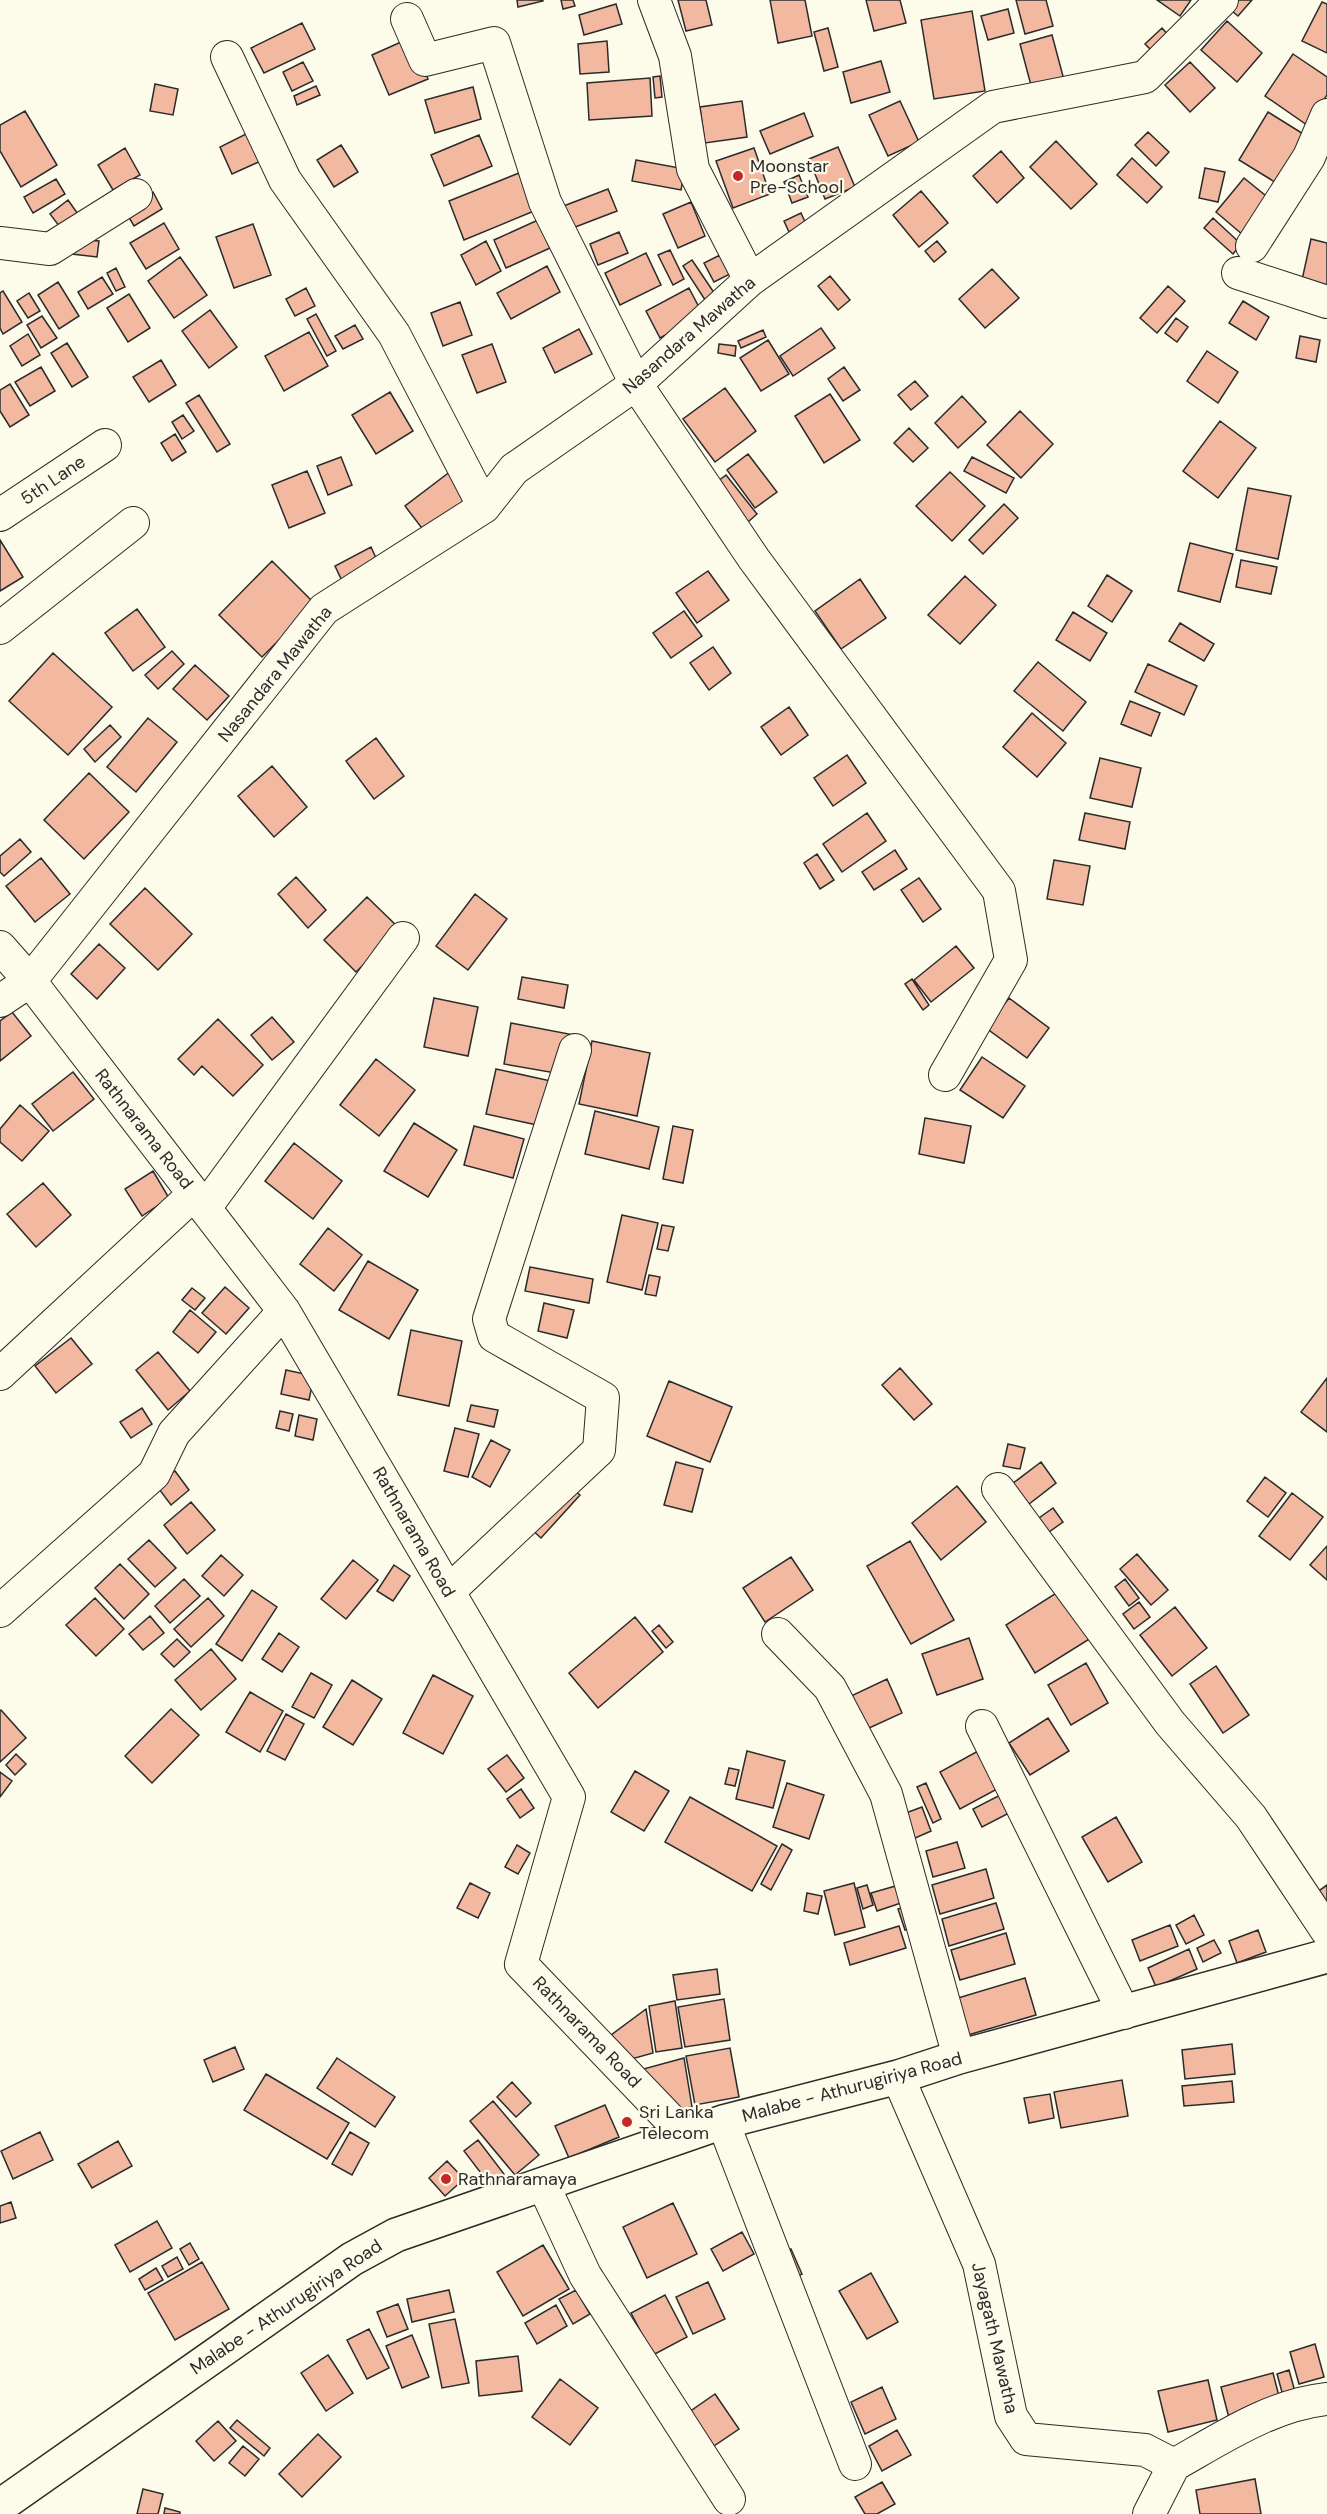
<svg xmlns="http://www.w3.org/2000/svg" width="1327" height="2514" font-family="'DM Sans',sans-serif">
	<rect width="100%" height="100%" fill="#fdfbea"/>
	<path fill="#f2b8a0" stroke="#2b2b2b" stroke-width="1.5" d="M517,0H543V1L518,7Z
		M561,0H573L575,6L563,9Z
		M678,0H706L712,25L686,31Z
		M770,0H805L812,36L778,43Z
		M866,0H900L906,23L874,31Z
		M1016,0H1046L1053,26L1025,34Z
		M1157,0H1191L1180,16Z
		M1231,0H1252L1238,16L1226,6Z
		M1322,2L1327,4V53L1302,41Z
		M616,4L622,24L584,35L579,15Z
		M1008,9L1014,33L988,40L981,16Z
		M972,11L985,91L934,99L921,20Z
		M1227,21L1262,53L1237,82L1201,50Z
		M302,23L315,49L264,73L251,48Z
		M828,28L838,67L824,71L814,32Z
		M1162,28L1171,38L1154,53L1145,44Z
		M1052,35L1064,80L1032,89L1020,44Z
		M410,38L428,79L389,95L372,55Z
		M607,41L609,72L580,74L578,44Z
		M1293,54L1327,77V95L1307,125L1265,96Z
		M881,61L890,92L851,103L843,72Z
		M303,62L313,81L292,91L283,72Z
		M1190,62L1215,88L1190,112L1165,85Z
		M660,76L662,97L655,98L653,77Z
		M650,78L652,116L589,120L587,83Z
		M155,84L178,89L173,115L150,111Z
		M316,86L320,95L297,105L294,96Z
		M473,87L481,119L435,133L425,100Z
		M742,101L747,137L705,143L700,107Z
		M900,101L919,142L888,156L869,115Z
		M25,111L57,165L21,187L0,151V125Z
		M1268,112L1313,140L1283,187L1239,160Z
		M804,113L813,136L770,154L760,131Z
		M250,132L263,160L232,174L220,147Z
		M1148,132L1169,152L1156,166L1135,145Z
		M479,135L492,166L444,186L431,155Z
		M1056,141L1097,184L1071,209L1030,167Z
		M341,145L358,172L334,187L317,160Z
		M838,147L855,187L825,199L809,159Z
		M125,148L140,175L113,190L98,165Z
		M754,148L770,194L733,208L716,161Z
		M1001,151L1024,178L997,203L973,176Z
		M1132,158L1162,187L1147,203L1117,175Z
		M636,160L685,169L681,190L632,181Z
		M1205,168L1225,172L1218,202L1199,198Z
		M519,173L534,211L464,240L449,201Z
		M799,175L808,197L792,203L784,182Z
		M1244,178L1271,200L1243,235L1216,212Z
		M56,179L65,194L33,213L24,197Z
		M608,189L617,211L570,229L561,207Z
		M921,191L948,223L919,247L893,215Z
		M153,192L162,209L134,226L124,209Z
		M68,200L83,221L66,235L50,214Z
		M691,202L705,236L678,248L663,214Z
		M801,213L806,224L789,232L784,221Z
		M1213,218L1241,244L1233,254L1204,228Z
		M538,220L550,248L506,268L494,240Z
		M164,223L179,249L146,269L130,243Z
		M253,224L271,275L234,288L216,237Z
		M619,232L628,253L598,265L590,244Z
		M74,239L99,241L97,257L72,254Z
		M1311,239L1327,243V295L1300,289Z
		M486,241L501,271L476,285L461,255Z
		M937,241L946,252L934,262L925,251Z
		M670,250L684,279L673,285L658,255Z
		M646,253L661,285L620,305L605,273Z
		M720,255L730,274L714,282L704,263Z
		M180,257L207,295L174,318L148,281Z
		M692,260L719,300L709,306L683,266Z
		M547,266L560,292L511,319L497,293Z
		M116,268L125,287L116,291L107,273Z
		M992,269L1019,298L985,328L959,299Z
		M830,276L850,300L838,310L818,286Z
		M102,277L113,294L88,309L78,292Z
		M58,282L79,316L59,329L38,295Z
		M1168,286L1185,301L1157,333L1140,318Z
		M306,288L315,306L295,316L286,299Z
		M689,288L703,315L660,338L646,311Z
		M3,291L22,322L3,334L0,328V293Z
		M29,293L40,311L28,318L17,301Z
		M129,294L150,328L128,342L107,308Z
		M1243,301L1269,317L1256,340L1229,323Z
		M460,302L472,335L443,346L431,313Z
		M210,310L237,347L209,368L182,331Z
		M316,314L336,351L327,356L307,319Z
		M42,316L57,338L41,348L27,325Z
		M1176,318L1188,327L1177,342L1165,333Z
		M355,325L363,339L343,349L335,336Z
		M821,328L835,348L793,376L780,356Z
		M579,329L592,354L555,373L543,348Z
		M763,330L766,337L741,348L738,341Z
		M309,332L328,366L284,391L265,356Z
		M28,334L40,355L22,366L10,346Z
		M1300,336L1320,340L1316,362L1296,358Z
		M768,340L789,374L761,391L740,358Z
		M67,343L88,377L72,387L51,353Z
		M492,344L506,382L477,393L462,355Z
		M719,344L736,346L735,356L718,353Z
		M1207,351L1238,372L1218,403L1187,381Z
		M161,360L176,385L149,402L133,377Z
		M41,367L55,391L30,406L15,382Z
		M844,367L860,390L843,401L828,379Z
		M915,381L928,396L911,410L898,395Z
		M10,384L29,415L10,427L0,411V390Z
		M725,388L756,431L715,462L683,419Z
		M390,392L413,431L376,454L352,415Z
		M830,394L860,440L824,463L795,416Z
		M199,395L230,444L217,452L186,403Z
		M962,396L986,422L958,448L935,423Z
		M1020,411L1053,444L1021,478L987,445Z
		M183,415L194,431L182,439L172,422Z
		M1220,421L1256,448L1218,498L1183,471Z
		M909,428L928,448L913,462L894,443Z
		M175,434L186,452L172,461L161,443Z
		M748,454L777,492L755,508L727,470Z
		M341,457L352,485L328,495L317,466Z
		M972,457L1014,478L1006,493L964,471Z
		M307,471L325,513L289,528L272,485Z
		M451,471L477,505L431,540L405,506Z
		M950,472L985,506L952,541L916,506Z
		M726,475L757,514L748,522L717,482Z
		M1248,488L1291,496L1278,559L1236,550Z
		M1004,504L1018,518L983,554L969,540Z
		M0,540L23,577L0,591Z
		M1190,543L1233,554L1220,602L1178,591Z
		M371,547L381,569L345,587L335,566Z
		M1241,560L1277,567L1271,594L1236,587Z
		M272,561L315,604L262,657L219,615Z
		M708,571L729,600L697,623L676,593Z
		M1107,575L1132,591L1112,622L1088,606Z
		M965,576L996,605L960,644L928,615Z
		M860,579L886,618L841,649L815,611Z
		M137,609L165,647L133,671L105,633Z
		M684,611L702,636L671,658L653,633Z
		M1073,612L1107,633L1090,661L1056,640Z
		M1180,623L1214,644L1204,661L1169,641Z
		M713,647L731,673L709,690L690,663Z
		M172,651L184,664L158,689L145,675Z
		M53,653L112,707L68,755L9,701Z
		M1038,662L1086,702L1063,731L1014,691Z
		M1148,664L1197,686L1184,715L1135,692Z
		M195,665L229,696L207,720L173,689Z
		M1130,701L1160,713L1151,736L1121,724Z
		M789,707L808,735L781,755L761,727Z
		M1032,713L1066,743L1037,777L1003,747Z
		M148,718L177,742L136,792L107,767Z
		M110,725L121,737L95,762L84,749Z
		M376,738L404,776L374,799L346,761Z
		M847,755L866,783L833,806L814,778Z
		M1100,758L1141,768L1132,807L1090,798Z
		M272,766L307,807L274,837L238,796Z
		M89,773L129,812L84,859L44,820Z
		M867,813L886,841L842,872L823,844Z
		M1085,813L1130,822L1125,849L1079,840Z
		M20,839L31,852L4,876L0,872V856Z
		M895,850L907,869L874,890L862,872Z
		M817,854L834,880L820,889L804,863Z
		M41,858L70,894L35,922L6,886Z
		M1054,860L1090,866L1083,905L1047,899Z
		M296,877L326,910L308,928L278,894Z
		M919,878L941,909L923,922L901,890Z
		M145,888L192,934L158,970L110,924Z
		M475,894L507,919L468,970L436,946Z
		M367,897L400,929L356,972L324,940Z
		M99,944L125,968L97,999L71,974Z
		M956,946L974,968L931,1002L914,980Z
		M522,977L568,985L564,1008L518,999Z
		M912,979L929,1005L923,1010L905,984Z
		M434,998L478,1007L468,1056L424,1047Z
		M1009,998L1049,1028L1027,1058L986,1028Z
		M12,1012L31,1036L0,1061V1021Z
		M272,1017L294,1042L272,1060L251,1035Z
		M218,1019L263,1065L233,1096L202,1066L194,1075L178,1059Z
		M511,1023L569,1034L561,1074L504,1064Z
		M592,1041L650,1053L637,1116L579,1104Z
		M982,1057L1025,1086L1003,1118L960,1090Z
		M376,1059L415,1090L379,1136L340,1105Z
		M496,1069L551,1081L542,1126L486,1114Z
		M73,1072L94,1099L53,1131L32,1104Z
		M20,1105L49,1131L22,1161L0,1142V1129Z
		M595,1111L659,1127L649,1169L585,1154Z
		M925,1118L971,1126L964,1163L919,1154Z
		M414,1123L457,1150L428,1197L384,1171Z
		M474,1126L524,1139L513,1178L464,1165Z
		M673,1126L693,1130L683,1183L663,1179Z
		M294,1143L342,1181L313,1219L265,1181Z
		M153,1171L169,1198L142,1216L125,1189Z
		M43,1183L71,1215L36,1247L7,1214Z
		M622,1215L658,1223L642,1290L607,1282Z
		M662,1225L674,1227L668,1251L657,1249Z
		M328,1228L362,1255L334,1291L300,1264Z
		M368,1261L418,1290L389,1339L339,1310Z
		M530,1267L593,1279L589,1303L525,1291Z
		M649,1275L660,1277L656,1296L645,1294Z
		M225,1287L249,1308L226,1334L202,1313Z
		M192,1288L205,1298L195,1310L182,1300Z
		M544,1303L574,1310L567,1338L538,1331Z
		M190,1310L216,1332L198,1353L173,1332Z
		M411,1330L462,1341L449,1406L398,1395Z
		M71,1338L92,1364L56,1393L35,1366Z
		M158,1352L190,1391L168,1410L136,1370Z
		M900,1368L932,1404L914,1420L882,1385Z
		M286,1370L314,1376L309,1400L281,1394Z
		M1327,1378V1432L1301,1412Z
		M669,1381L732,1407L710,1462L647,1436Z
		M471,1405L498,1410L494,1427L467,1421Z
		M142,1408L152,1424L131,1438L120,1422Z
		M280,1411L293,1414L289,1431L276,1428Z
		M299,1415L317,1419L313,1440L295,1436Z
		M455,1428L479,1434L468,1477L444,1471Z
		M491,1440L510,1450L490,1487L472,1477Z
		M1008,1444L1025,1448L1020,1469L1003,1466Z
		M676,1462L703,1469L692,1512L664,1505Z
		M1041,1462L1056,1483L1024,1508L1008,1487Z
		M175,1471L189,1490L171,1505L156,1485Z
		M1265,1477L1286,1493L1268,1517L1247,1501Z
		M567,1484L580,1495L541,1538L529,1527Z
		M957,1486L986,1522L941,1560L912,1523Z
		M1292,1493L1323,1517L1290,1560L1259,1536Z
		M191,1502L215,1530L187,1554L164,1525Z
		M1053,1508L1063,1522L1042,1537L1032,1523Z
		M149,1540L176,1568L155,1587L128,1559Z
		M910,1541L954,1620L911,1644L867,1566Z
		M1327,1546V1580L1310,1565Z
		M1137,1554L1168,1590L1151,1605L1120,1569Z
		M221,1555L243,1575L224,1596L202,1576Z
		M791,1557L813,1590L765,1622L743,1588Z
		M353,1560L378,1580L346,1619L321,1599Z
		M120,1564L149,1594L124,1619L95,1588Z
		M394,1565L410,1576L393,1601L377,1591Z
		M184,1579L200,1596L170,1623L155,1606Z
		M1125,1579L1139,1598L1129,1606L1115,1587Z
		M252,1590L277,1607L242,1661L216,1644Z
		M1061,1590L1091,1638L1035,1673L1006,1625Z
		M95,1598L124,1629L96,1656L66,1625Z
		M208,1598L224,1616L191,1647L174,1629Z
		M1139,1602L1150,1617L1134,1629L1123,1614Z
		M1175,1607L1207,1648L1172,1676L1140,1635Z
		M150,1616L164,1633L143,1650L129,1634Z
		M635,1617L663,1652L598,1708L569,1673Z
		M659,1625L673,1642L666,1648L652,1631Z
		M279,1633L299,1647L282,1672L262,1659Z
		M969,1638L983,1679L937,1695L922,1654Z
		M177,1639L190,1652L174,1667L161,1654Z
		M211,1649L236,1679L201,1710L175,1680Z
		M1086,1663L1108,1703L1071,1725L1048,1685Z
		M1216,1666L1249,1715L1223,1733L1190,1684Z
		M311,1673L332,1685L314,1718L292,1707Z
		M433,1675L473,1696L443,1754L403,1733Z
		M887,1679L902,1713L867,1729L851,1696Z
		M352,1680L382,1699L353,1745L323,1727Z
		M250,1692L283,1711L260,1752L226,1732Z
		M171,1709L199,1735L152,1783L125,1756Z
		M1,1710L26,1738L0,1762V1711Z
		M286,1714L304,1724L285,1760L267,1751Z
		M1048,1718L1069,1751L1030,1775L1009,1743Z
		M747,1751L785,1761L773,1808L736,1799Z
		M978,1751L999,1788L960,1809L940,1772Z
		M16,1754L26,1764L15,1775L6,1765Z
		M507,1755L524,1778L506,1792L488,1769Z
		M729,1768L739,1770L735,1786L725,1784Z
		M635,1771L669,1791L644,1831L611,1812Z
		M0,1772L12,1781L0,1797Z
		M787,1783L824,1795L809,1839L773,1827Z
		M926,1783L941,1819L933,1823L917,1787Z
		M521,1789L534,1808L520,1818L507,1799Z
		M1006,1792L1015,1810L982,1827L973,1809Z
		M690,1797L777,1846L752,1891L665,1842Z
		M922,1807L931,1831L913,1839L903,1814Z
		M1116,1817L1142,1862L1108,1882L1082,1837Z
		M957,1842L965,1868L933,1877L926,1851Z
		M782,1844L792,1850L771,1890L761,1884Z
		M517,1845L530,1853L518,1874L505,1867Z
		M986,1869L994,1898L940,1914L932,1885Z
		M470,1883L490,1893L478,1918L457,1908Z
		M854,1883L865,1927L835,1935L824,1891Z
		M867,1885L873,1905L863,1909L857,1888Z
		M899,1885L904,1902L877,1911L871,1893Z
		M1327,1885V1923L1309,1898Z
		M807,1893L822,1896L818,1914L804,1911Z
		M996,1903L1004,1929L949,1946L942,1919Z
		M911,1905L917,1927L905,1930L898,1909Z
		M1194,1915L1204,1935L1186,1944L1176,1925Z
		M1170,1925L1178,1946L1140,1961L1132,1940Z
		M899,1926L906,1948L850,1965L844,1943Z
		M1258,1930L1266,1952L1237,1963L1229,1941Z
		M1006,1933L1015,1964L960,1980L951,1950Z
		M1214,1940L1221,1953L1203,1962L1197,1948Z
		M1189,1949L1197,1969L1156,1987L1148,1968Z
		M717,1969L720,1994L677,2000L673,1975Z
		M1025,1978L1036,2015L968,2035L958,1998Z
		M724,1999L730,2040L685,2047L678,2007Z
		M675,2001L682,2048L656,2052L649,2006Z
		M646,2009L653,2053L628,2060L607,2038Z
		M1232,2044L1235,2074L1185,2079L1182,2050Z
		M235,2047L244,2069L213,2082L204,2060Z
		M730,2048L739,2097L695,2105L686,2056Z
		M337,2058L395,2097L375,2127L317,2088Z
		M684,2058L692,2107L678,2110L636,2071Z
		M266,2074L349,2123L327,2159L244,2110Z
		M1122,2080L1128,2116L1061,2128L1054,2092Z
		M1232,2081L1234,2102L1184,2106L1182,2086Z
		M512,2082L531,2103L516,2117L497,2097Z
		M1050,2094L1054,2118L1029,2123L1024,2098Z
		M493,2101L539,2155L515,2175L470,2121Z
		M605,2105L619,2137L569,2158L555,2126Z
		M40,2132L53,2160L13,2179L1,2151Z
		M350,2132L369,2143L352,2175L332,2164Z
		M478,2140L504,2174L490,2185L464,2151Z
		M118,2141L132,2166L92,2188L78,2164Z
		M447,2161L464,2179L445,2196L429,2178Z
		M11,2202L16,2218L0,2223V2206Z
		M673,2203L697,2254L647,2278L623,2227Z
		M157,2221L172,2248L130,2272L115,2245Z
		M742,2232L754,2254L723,2271L711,2249Z
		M190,2243L199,2259L189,2265L180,2249Z
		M543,2245L569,2289L523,2316L497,2272Z
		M791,2249L802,2274L788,2280L777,2255Z
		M177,2257L183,2269L168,2277L162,2266Z
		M202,2262L229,2309L175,2340L148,2293Z
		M156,2268L163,2280L145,2290L139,2279Z
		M871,2273L898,2322L867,2339L839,2291Z
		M708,2282L725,2319L693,2334L676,2297Z
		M449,2290L454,2312L412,2322L407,2299Z
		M576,2290L590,2314L573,2324L559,2299Z
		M665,2295L687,2337L653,2355L631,2313Z
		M398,2304L408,2329L387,2337L377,2312Z
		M556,2305L567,2326L537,2344L525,2323Z
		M455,2319L469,2383L442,2388L429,2324Z
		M369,2329L389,2368L367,2379L347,2340Z
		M412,2335L429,2377L402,2388L386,2346Z
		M1315,2344L1324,2377L1299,2384L1290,2352Z
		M328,2355L353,2393L326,2411L301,2373Z
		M518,2356L522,2391L479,2396L476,2361Z
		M1289,2370L1297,2399L1285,2403L1277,2374Z
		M1273,2373L1281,2404L1229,2418L1221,2387Z
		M560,2379L598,2408L570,2445L532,2417Z
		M1208,2380L1217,2420L1168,2432L1158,2391Z
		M882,2387L896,2419L865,2434L851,2402Z
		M715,2394L739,2429L705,2452L682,2417Z
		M237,2420L270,2448L264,2456L230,2428Z
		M218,2421L236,2441L214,2461L196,2441Z
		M897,2430L911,2455L882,2471L869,2446Z
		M318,2434L341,2457L302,2497L279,2474Z
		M243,2446L259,2459L245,2476L229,2463Z
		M1255,2479L1261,2514H1200L1196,2490Z
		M882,2482L895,2504L877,2514H865L855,2497Z
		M143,2489L163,2494L158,2514H137Z
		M165,2508L180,2512V2514H164Z"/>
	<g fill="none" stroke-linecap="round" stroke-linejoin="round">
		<defs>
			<path id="minor" d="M654,0L675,56L693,169L750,280
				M407,19L425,60L494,43L545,202L636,384L754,559L999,891L1011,960L945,1075
				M227,57L285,180L394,334L484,507
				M0,243L50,249L136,195
				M1252,246L1309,157L1327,115
				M1238,273L1327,302
				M0,515L105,445
				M0,628L133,523
				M0,947L30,981L284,1311L569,1797L521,1964L685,2135
				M0,1001L30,981L324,609L484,507L514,469L636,384L750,280L993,107L1145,77L1222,0
				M205,1208L403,938
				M0,1374L194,1194
				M998,1489L1170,1723L1251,1817L1327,1931
				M449,1591L599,1450L603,1398L494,1336L489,1319L575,1050
				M0,1611L154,1474L174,1433L284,1311
				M778,1634L830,1688L886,1794L959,2057
				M982,1726L1124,2013
				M898,2077L979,2264L1011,2416L1026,2439L1145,2450L1174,2465L1149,2514
				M723,2122L855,2464
				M543,2184L585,2275L729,2499
				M1174,2465C1222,2438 1271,2405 1327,2399"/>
			<path id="major" d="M0,2506L352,2259L396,2235L723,2122L898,2077L959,2057L1327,1956"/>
		</defs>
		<use href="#minor" stroke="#2b2b2b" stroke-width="34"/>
		<use href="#major" stroke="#2b2b2b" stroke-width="36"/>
		<use href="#minor" stroke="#fdfbea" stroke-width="32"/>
		<use href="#major" stroke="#fdfbea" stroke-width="33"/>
	</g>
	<g fill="#c62828" stroke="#fdfbea" stroke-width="2">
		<circle cx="738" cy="176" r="6"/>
		<circle cx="627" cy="2122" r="6"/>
		<circle cx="446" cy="2179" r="6"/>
	</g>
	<g text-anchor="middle" stroke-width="4.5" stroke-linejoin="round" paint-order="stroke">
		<g font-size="18" fill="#2b2b2b" stroke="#fdfbea" text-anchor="start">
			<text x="750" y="172">Moonstar<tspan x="750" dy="21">Pre-School</tspan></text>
			<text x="639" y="2118">Sri Lanka<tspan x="639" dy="21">Telecom</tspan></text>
			<text x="458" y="2185">Rathnaramaya</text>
		</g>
		<g font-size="18" fill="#2b2b2b" stroke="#fdfbea">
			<text transform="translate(689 335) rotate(-41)" y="6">Nasandara Mawatha</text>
			<text transform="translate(53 480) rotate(-34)" y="6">5th Lane</text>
			<text transform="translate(275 674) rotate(-51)" y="6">Nasandara Mawatha</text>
			<text transform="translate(144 1129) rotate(52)" y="6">Rathnarama Road</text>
			<text transform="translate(414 1532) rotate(60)" y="6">Rathnarama Road</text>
			<text transform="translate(587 2032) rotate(46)" y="6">Rathnarama Road</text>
			<text transform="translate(852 2087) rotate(-15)" y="6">Malabe - Athurugiriya Road</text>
			<text transform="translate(286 2307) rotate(-34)" y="6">Malabe - Athurugiriya Road</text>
			<text transform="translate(995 2338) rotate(77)" y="6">Jayagath Mawatha</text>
		</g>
	</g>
</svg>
